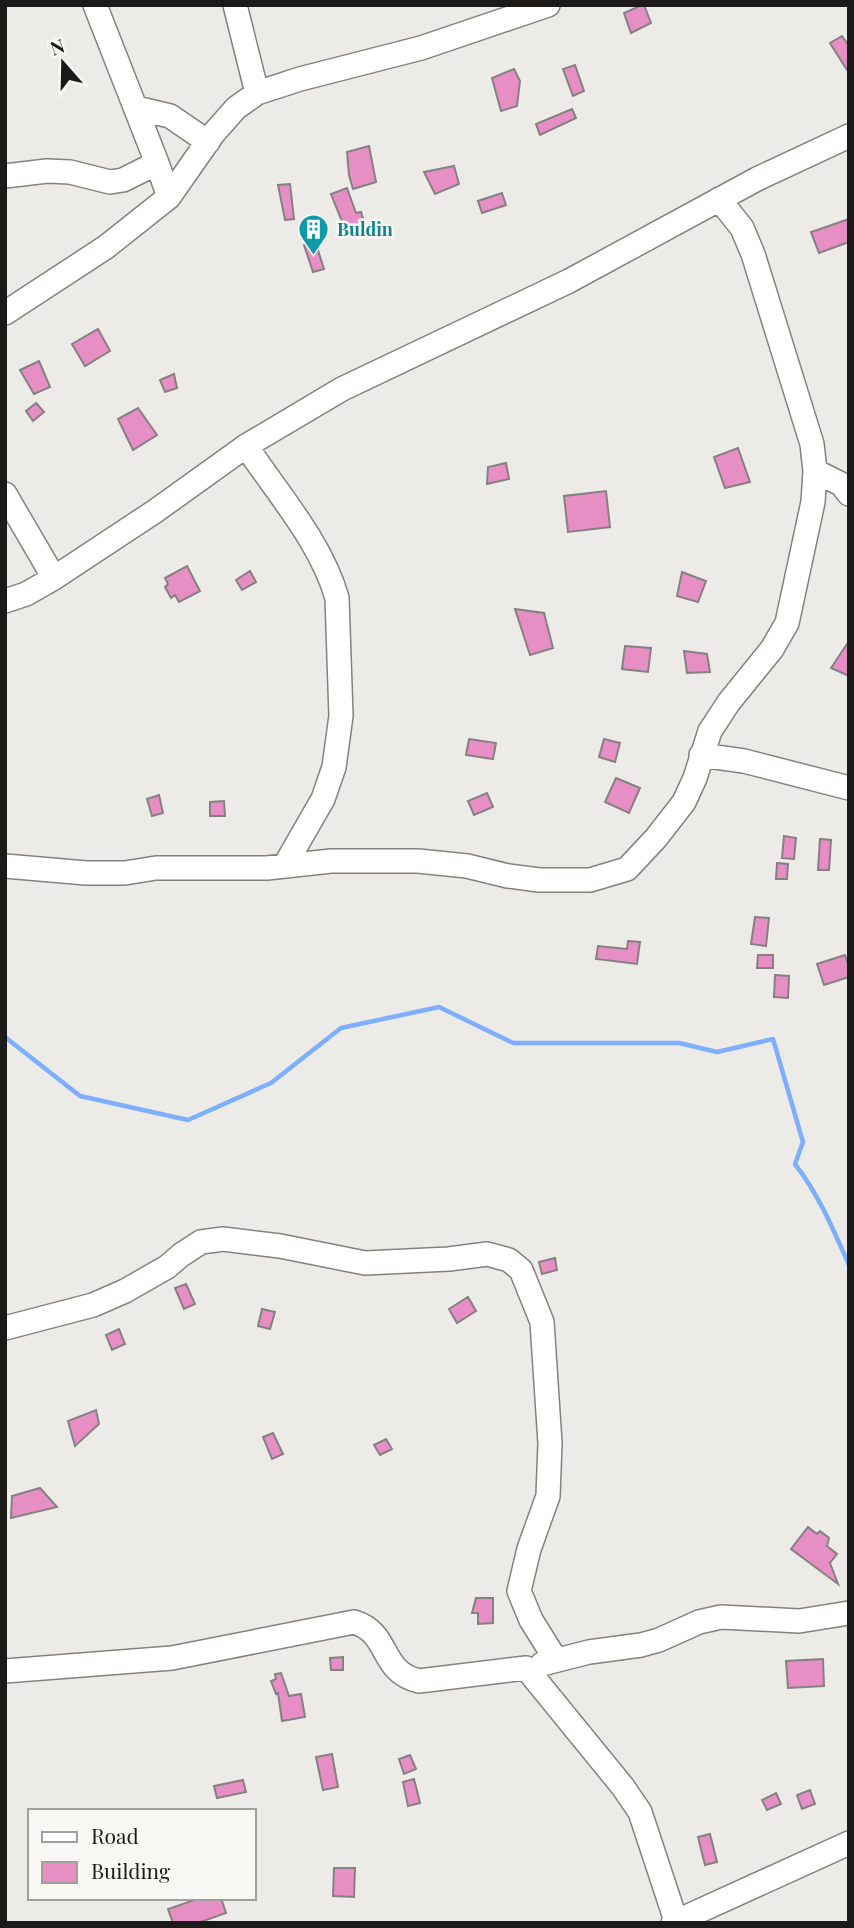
<svg xmlns="http://www.w3.org/2000/svg" width="854" height="1928" font-family="'Playfair Display',serif">
	<rect width="100%" height="100%" fill="#edebe7"/>
	<g fill="none" stroke-linecap="round" stroke-linejoin="round">
		<path stroke="#7eaffe" stroke-width="4.5" d="M5,1037L80,1096L188,1120L271,1083L341,1028L439,1007L513,1043H679L717,1052L773,1039L803,1142L795,1164C819,1195 833,1229 849,1265"/>
	</g>
	<path fill="#e78ec4" stroke="#858183" stroke-width="2" d="M642,5H644L651,23L631,33L624,13Z
		M842,36L849,46V73L830,43Z
		M575,65L584,91L573,96L563,69Z
		M514,69L520,81L517,106L501,111L492,78Z
		M572,109L576,118L540,135L536,124Z
		M369,146L376,182L353,189L349,175L347,152Z
		M454,166L459,184L435,194L424,172Z
		M290,184L294,219L285,220L278,185Z
		M347,188L356,213L361,212L365,225L345,229L331,194Z
		M502,193L506,205L482,213L478,201Z
		M849,219V242L819,253L811,232Z
		M315,241L324,269L313,272L304,245Z
		M98,329L110,351L85,366L72,344Z
		M39,361L50,387L34,394L20,370Z
		M174,374L177,388L165,392L160,380Z
		M36,403L44,412L33,421L26,411Z
		M138,408L157,435L133,450L118,419Z
		M738,448L750,482L725,488L714,457Z
		M506,463L509,479L487,484L488,467Z
		M606,491L610,527L568,532L564,496Z
		M187,566L200,591L179,602L175,595L171,598L165,587L168,584L165,578Z
		M250,571L256,582L242,590L236,580Z
		M682,572L706,581L698,602L677,596Z
		M515,609L544,613L553,648L530,655Z
		M849,641V676L831,668Z
		M625,646L651,648L648,672L622,669Z
		M684,651L707,654L710,672L687,673Z
		M469,739L496,743L493,759L466,755Z
		M604,739L620,743L615,762L599,757Z
		M616,778L640,788L629,813L605,802Z
		M487,793L493,807L474,815L468,801Z
		M159,795L163,813L152,816L147,799Z
		M224,801L225,816H210V802Z
		M784,836L796,838L794,859L782,858Z
		M820,839L831,840L829,870H818Z
		M777,863L788,864L787,879H776Z
		M755,917L769,918L766,946L751,944Z
		M628,941L640,942L637,964L596,959L598,946L627,949Z
		M758,955H773V968H757Z
		M845,955L849,967V977L824,985L817,964Z
		M775,975L789,976L788,998L774,997Z
		M555,1258L557,1270L542,1274L539,1262Z
		M186,1284L195,1304L184,1309L175,1288Z
		M468,1297L476,1311L457,1323L449,1309Z
		M262,1309L275,1312L270,1329L258,1326Z
		M119,1329L125,1344L112,1350L106,1335Z
		M96,1410L99,1424L75,1446L68,1421Z
		M273,1433L283,1454L272,1459L263,1437Z
		M386,1439L392,1449L380,1455L374,1445Z
		M40,1488L57,1507L11,1518L12,1496Z
		M808,1527L817,1534L820,1531L829,1538L827,1546L837,1554L830,1563L838,1584L791,1549Z
		M476,1598H493V1623L478,1624V1613H472Z
		M343,1657V1670H331L330,1658Z
		M823,1659L824,1686L788,1688L786,1661Z
		M281,1673L289,1696L301,1694L305,1717L282,1721L278,1693L276,1694L271,1681L276,1679L275,1674Z
		M332,1754L338,1787L323,1790L316,1757Z
		M410,1755L416,1769L404,1774L399,1759Z
		M414,1779L420,1803L408,1806L403,1782Z
		M243,1780L246,1792L217,1798L214,1786Z
		M810,1790L815,1804L802,1809L797,1795Z
		M776,1793L781,1804L767,1810L762,1800Z
		M710,1834L717,1862L705,1865L698,1837Z
		M334,1868H355L354,1897L333,1896Z
		M200,1898H221L226,1913L198,1923H173L168,1909Z"/>
	<g fill="none" stroke-linecap="round" stroke-linejoin="round">
		<defs>
			<path id="minor" d="M95,5L157,163
				M235,5L257,93
				M136,108L170,116L208,142
				M5,176L47,171L70,172L110,182L123,180L157,163L169,197
				M5,313L106,247L169,197L213,134L236,108L257,93L300,79L421,48L548,5
				M246,446C278,494 321,542 337,598L341,716L334,767L323,799L285,865
				M815,471L841,484L849,494
				M5,494L54,578
				M5,601L26,594L54,578L154,512L246,446L342,389L569,281L757,179L849,136
				M701,755L744,761L849,788
				M5,866L86,873H125L156,868H267L331,861H418L467,866L508,876L539,880H590L627,869L656,838L684,802L695,778L710,731L729,702L772,649L787,623L813,502L815,471L812,444L753,254L742,228L719,199
				M5,1328L93,1305L125,1291L167,1267L181,1255L201,1242L223,1239L280,1246L365,1263L449,1259L487,1254L509,1260L521,1270L542,1322L550,1443L548,1496L529,1549L519,1591L531,1620L556,1660
				M542,1664L589,1652L641,1645L659,1640L699,1622L721,1617L799,1621L849,1613
				M5,1671L172,1658L354,1622C391,1633 379,1672 419,1681L526,1668L623,1787L640,1812L676,1921
				M673,1923L849,1843"/>
		</defs>
		<use href="#minor" stroke="#84827f" stroke-width="26"/>
		<use href="#minor" stroke="#fff" stroke-width="23"/>
	</g>
	<defs>
		<symbol id="building-pin" viewBox="-11 -11 22 30"><path d="M0 17L-7.5 6A9.5 9.5 0 1 1 7.5 6Z" fill="#0f9aa8" stroke="#faf8f4"/><path d="M-4-6H4V6H1V3H-1V6H-4ZM-2.5-4.3h1.7v1.8h-1.7ZM.8-4.3h1.7v1.8H.8ZM-2.5-1h1.7V.8h-1.7ZM.8-1h1.7V.8H.8Z" fill="#fff"/></symbol>
	</defs>
	<g fill-rule="evenodd">
		<use href="#building-pin" x="296" y="212" width="35" height="47"/>
	</g>
	<g text-anchor="middle" stroke-width="5" stroke-linejoin="round" paint-order="stroke">
		<g font-size="18" font-weight="bold" fill="#0d838f" stroke="#faf8f4" text-anchor="start">
			<text x="337" y="236">Buldin</text>
		</g>
	</g>
	<rect width="854" height="1928" fill="none" stroke="#1b1a18" stroke-width="14"/>
	<rect x="28" y="1809" width="228" height="91" fill="#faf8f4" stroke="#a19f9c" stroke-width="2"/>
	<rect x="42" y="1832" width="35" height="10" fill="#ffffff" stroke="#a19f9c" stroke-width="2"/>
	<text x="91" y="1844" font-size="21" fill="#1b1a18">Road</text>
	<rect x="42" y="1862" width="35" height="21" fill="#e78ec4" stroke="#a19f9c" stroke-width="2"/>
	<text x="91" y="1879" font-size="21" fill="#1b1a18">Building</text>
	<g transform="translate(63 63) rotate(340)" stroke="#faf8f4" stroke-width="5" paint-order="stroke">
	<path d="M0-5L12 26L0 18L-12 26Z" fill="#1b1a18"/>
	<text y="-10" font-size="19" font-weight="bold" text-anchor="middle" fill="#1b1a18">N</text>
	</g>
</svg>
